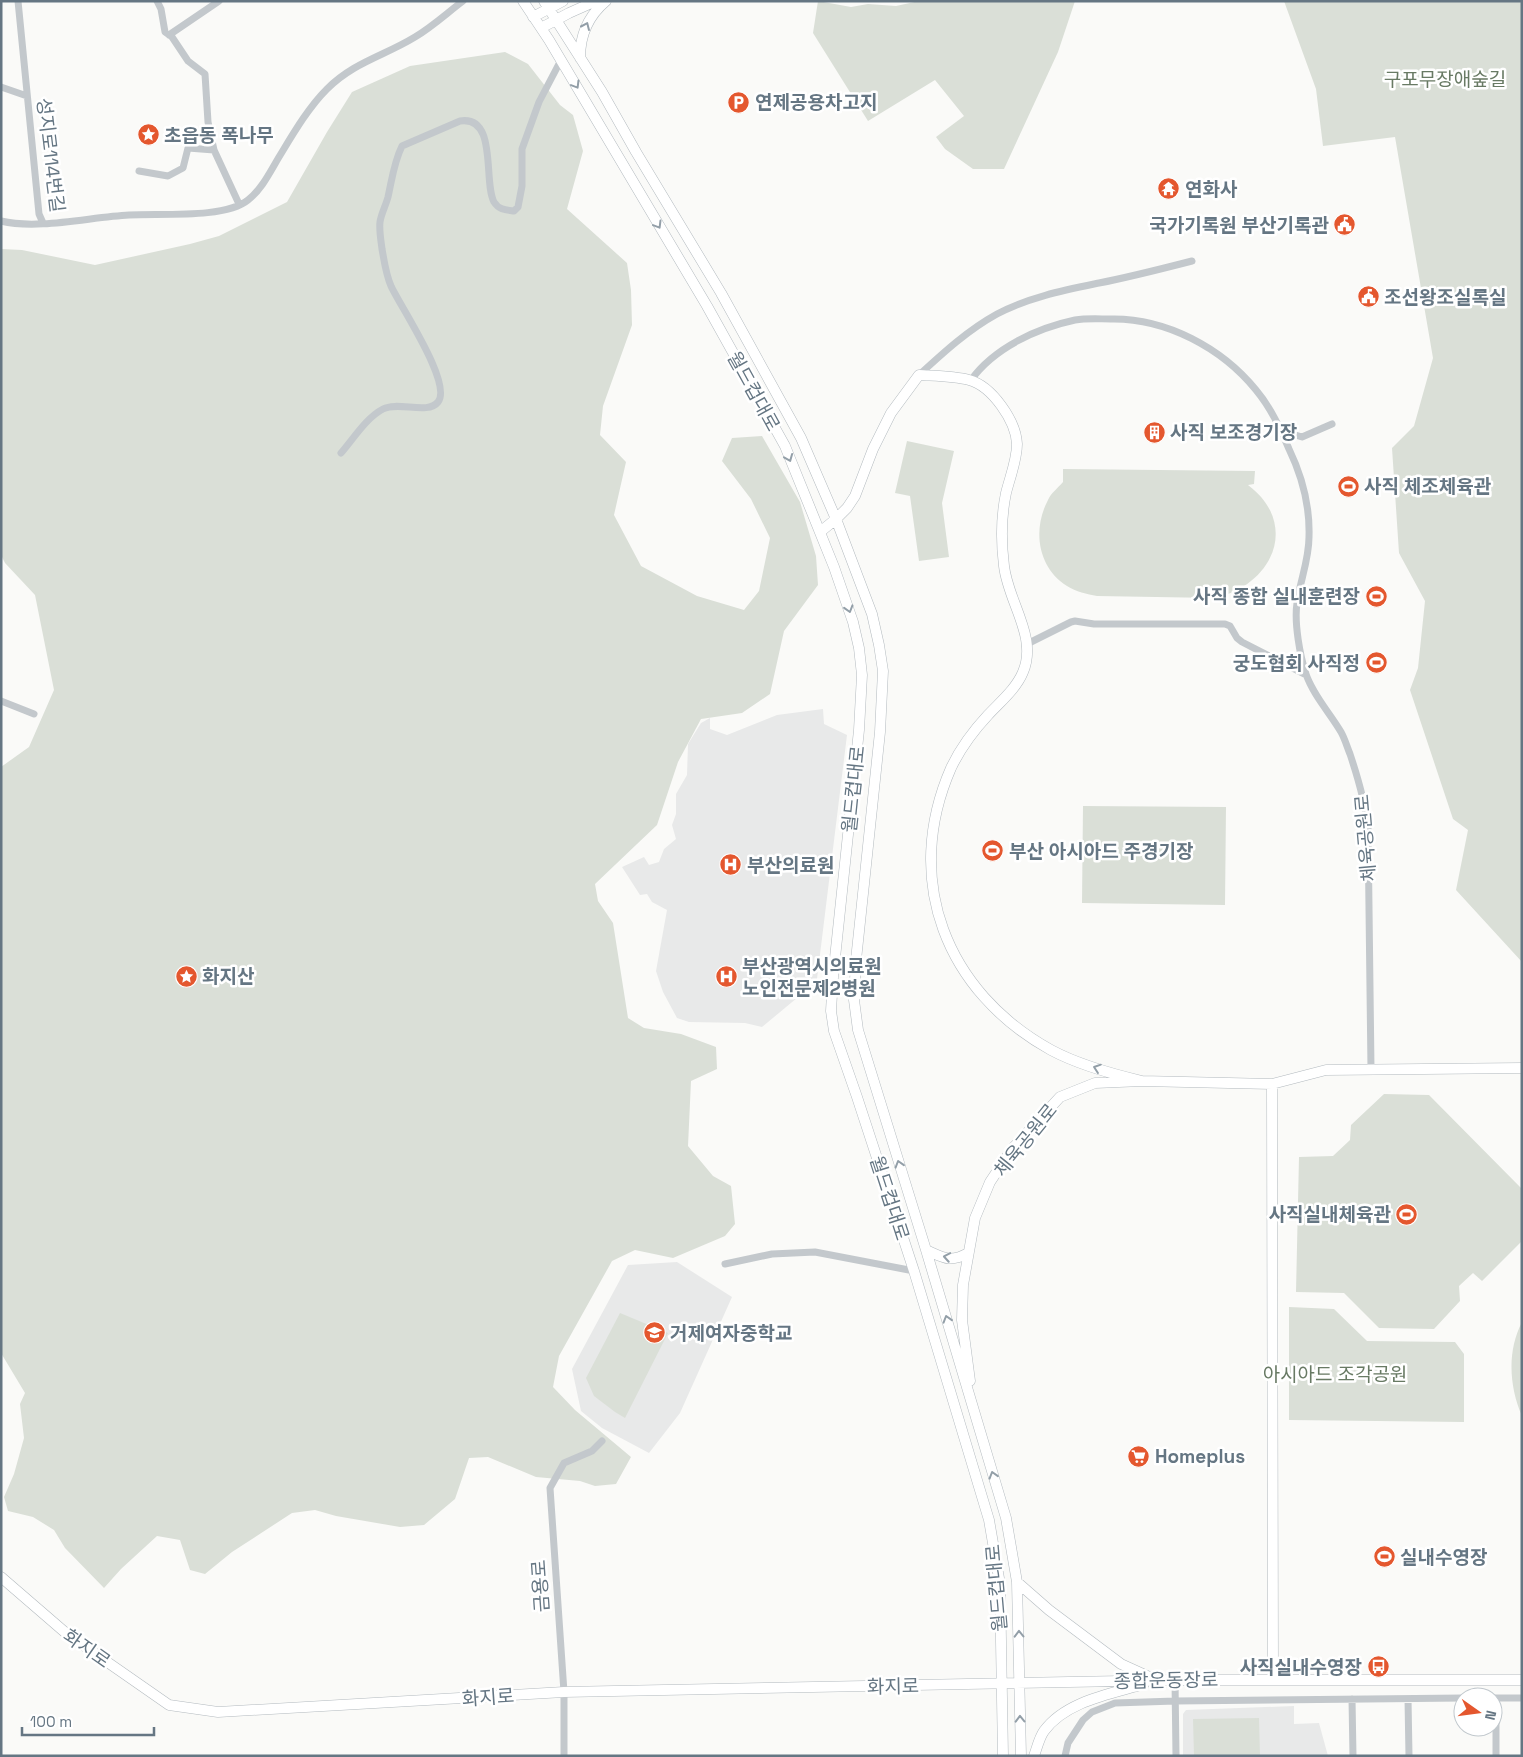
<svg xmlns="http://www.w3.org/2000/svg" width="1523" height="1757" font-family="'Space Grotesk','Noto Sans KR',sans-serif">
	<rect width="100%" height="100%" fill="#fafaf8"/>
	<path fill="#e8e9e9" d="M823,709L824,724L847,735L816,987L803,993L762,1027L745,1023L689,1022L677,1018L663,992L656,971L667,910L652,902L647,894L640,895L622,867L644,857L649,865L659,862L664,849L676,839L672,825L676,814V794L687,775L688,744L701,723L710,718V729L727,735L777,715Z
		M677,1262L732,1297L680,1413L649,1453L602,1428L581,1411L572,1369L628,1265Z
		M1294,1706V1724L1319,1723L1328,1756H1183V1714L1186,1710Z"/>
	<path fill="#dadfd7" d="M818,1L851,7L868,4L896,6L919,1H1075L1058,52L1004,169H973L945,149L936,137L964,116L935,80L868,121L813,33Z
		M1284,1H1522V962L1456,890L1468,830L1453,819L1410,690L1418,668L1425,601L1399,553L1392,448L1414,426L1433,358L1395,137L1323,146L1316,89Z
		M505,52L528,64L560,105L573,115L583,151L567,209L627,263L631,290L632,325L603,406L600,435L626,462L614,515L641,566L697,596L744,610L759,591L770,538L751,499L722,461L732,438L762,436L800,502L816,556L818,585L784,631L770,694L742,713L701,719L678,762L657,825L595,884L598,901L613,923L628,1018L644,1028L681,1034L716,1047L717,1069L691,1081L688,1146L713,1176L731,1186L735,1224L725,1236L673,1258L635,1250L612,1261L559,1356L553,1387L575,1410L631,1457L616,1484L595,1486L580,1481L536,1477L488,1457L469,1458L455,1499L424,1525L400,1527L336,1516L315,1510L292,1513L232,1552L205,1574L190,1570L180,1540L157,1536L121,1569L104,1588L65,1548L54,1530L33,1517L8,1511L4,1497L14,1474L24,1438L20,1404L25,1393L1,1353V767L29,747L54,690L35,595L5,563L1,555V249L22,250L95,265L190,244L219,236L287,202L327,132L352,92L410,66Z
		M907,441L954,451L942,503L949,557L919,561L910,496L895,493Z
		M1063,469L1255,471L1254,484L1248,485C1300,524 1273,585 1215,598L1097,596C1087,594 1076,592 1067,586C1038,568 1032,530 1048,500C1051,493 1058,488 1063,482Z
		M1083,806L1226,807L1225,905L1082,903Z
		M1384,1094L1429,1095L1522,1189V1241L1482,1281L1473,1273L1459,1286L1460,1301L1434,1329L1379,1328L1344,1293L1296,1292L1299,1157L1333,1156L1350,1140L1351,1125Z
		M1289,1307L1334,1309L1367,1341L1455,1342L1464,1354V1422L1289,1420Z
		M620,1313L668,1333L625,1418L615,1412L594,1396L586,1378Z
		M1522,1322V1416C1509,1386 1507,1351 1522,1322Z
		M1259,1718L1260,1756H1194L1193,1719Z"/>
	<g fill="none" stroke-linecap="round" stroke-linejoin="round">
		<defs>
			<path id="secondary" d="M523,1L549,40L707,306L785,446L834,567L853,622L859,648L862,675L859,730L833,977L831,1011L834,1031L857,1097L914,1271L989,1520L1000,1584L1003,1756
				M544,1L602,92L636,152L721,293L801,438L836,519L872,614L879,645L883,671L880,732L856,960L854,1000L858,1030L926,1250L1006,1518L1017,1582L1021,1756
				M533,17L563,1
				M541,28L569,13L596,1
				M580,58C580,34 588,16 606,1
				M820,532L836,519L847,508L855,496L873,449L891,413L919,375C935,376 954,376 969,380C992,386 1016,421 1017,444C1017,460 1010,477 1006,493C1001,517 1001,542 1004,566C1008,602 1038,637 1023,672C1016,689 1000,702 988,715C974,730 960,749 951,768C902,880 946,992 1051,1050C1079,1065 1112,1074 1142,1081
				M1272,1084L1273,1679
				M926,1250C944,1258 950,1263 968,1253
				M970,1381L962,1320L963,1285L975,1218L990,1182L1012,1149L1060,1097L1095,1083L1142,1081L1272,1084L1326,1070L1522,1068
				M1,1577L67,1634L169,1705L218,1712L564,1692L1175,1680H1522
				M1017,1582L1049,1610L1121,1664L1154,1679
				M1034,1756C1037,1748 1039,1738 1044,1731C1066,1701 1111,1694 1144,1684"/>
		</defs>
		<use href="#secondary" stroke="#b3babf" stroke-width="11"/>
		<path stroke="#c3c8cc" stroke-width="7" d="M18,1L39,214L43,223
			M157,1L161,9L165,32L172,37L188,61L205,74L208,122L214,150L239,204
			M169,35L219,1
			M1,87L27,96
			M139,171L168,176L183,168L188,148L214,150
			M1,221C38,230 90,217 129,215C159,213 225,219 248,200C262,189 270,172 279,157C293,134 308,108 327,89C354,62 384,56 415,37C432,27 447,13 463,1
			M919,375C944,352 968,330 997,314C1029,297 1065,290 1099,283C1130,277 1161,269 1192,261
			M971,380C994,348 1037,328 1075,320C1087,318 1099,319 1111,319C1166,318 1222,348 1256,390C1271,408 1280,428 1289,449C1302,476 1310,507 1309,537C1309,560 1300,581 1297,603C1294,623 1300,656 1306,674C1313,695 1330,713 1341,732C1345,739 1347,747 1350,754C1358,778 1365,801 1368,827L1371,1069
			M1282,431L1302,437L1332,424
			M341,453C354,438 366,418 383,409C398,401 428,415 438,402C453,384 400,306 391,286C386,275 384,260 382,249C381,241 379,230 380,222C381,214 386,205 388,197C392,179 394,162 402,146L460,121C498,115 483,182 494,202C499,210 506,210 514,211L518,207L522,186V149L539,102L561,60
			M1027,644L1071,622L1075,621L1094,624H1225L1230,626L1237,638L1242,642L1306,675
			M1,701L34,714
			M725,1264L772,1254L815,1252L914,1271
			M1175,1680L1176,1756
			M1493,1698H1522
			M1496,1698V1756
			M1352,1699L1353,1756
			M1408,1699L1409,1756
			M564,1756V1692L550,1488L564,1463L592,1451L602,1441
			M1065,1756L1068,1743L1083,1720L1092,1712L1115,1703L1175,1701L1463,1698"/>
		<use href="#secondary" stroke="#fff" stroke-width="10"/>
	</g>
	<defs><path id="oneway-chevron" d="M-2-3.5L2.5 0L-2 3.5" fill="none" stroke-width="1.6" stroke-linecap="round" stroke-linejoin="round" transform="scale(1.25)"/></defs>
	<g stroke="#939fa8">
		<use href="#oneway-chevron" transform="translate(586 26) rotate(-66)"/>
		<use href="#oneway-chevron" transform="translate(576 85) rotate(59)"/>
		<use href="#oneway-chevron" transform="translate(658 225) rotate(59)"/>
		<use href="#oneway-chevron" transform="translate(789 458) rotate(68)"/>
		<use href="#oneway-chevron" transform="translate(849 609) rotate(73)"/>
		<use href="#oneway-chevron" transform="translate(1097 1068) rotate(-161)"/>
		<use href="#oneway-chevron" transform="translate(899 1164) rotate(-107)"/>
		<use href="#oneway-chevron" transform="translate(947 1257) rotate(-170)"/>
		<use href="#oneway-chevron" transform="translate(947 1319) rotate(-107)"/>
		<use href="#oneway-chevron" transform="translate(993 1475) rotate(-107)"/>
		<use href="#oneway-chevron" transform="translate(1019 1634) rotate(-91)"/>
		<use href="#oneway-chevron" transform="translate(1020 1719) rotate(-91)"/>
	</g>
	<defs>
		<symbol id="parking-disc" viewBox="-11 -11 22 22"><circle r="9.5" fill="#e4572e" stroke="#fff"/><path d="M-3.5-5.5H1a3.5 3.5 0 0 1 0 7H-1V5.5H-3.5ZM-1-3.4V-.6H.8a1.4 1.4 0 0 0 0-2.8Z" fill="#fff"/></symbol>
		<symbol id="sight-disc" viewBox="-11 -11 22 22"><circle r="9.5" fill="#e4572e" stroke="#fff"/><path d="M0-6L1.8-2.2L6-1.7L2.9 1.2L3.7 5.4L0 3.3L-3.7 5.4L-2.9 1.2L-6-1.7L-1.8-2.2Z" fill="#fff"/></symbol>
		<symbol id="temple-disc" viewBox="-11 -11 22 22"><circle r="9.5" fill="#e4572e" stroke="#fff"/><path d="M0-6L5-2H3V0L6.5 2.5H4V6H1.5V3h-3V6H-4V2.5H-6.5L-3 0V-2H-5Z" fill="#fff"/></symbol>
		<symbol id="civic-disc" viewBox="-11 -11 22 22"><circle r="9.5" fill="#e4572e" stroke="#fff"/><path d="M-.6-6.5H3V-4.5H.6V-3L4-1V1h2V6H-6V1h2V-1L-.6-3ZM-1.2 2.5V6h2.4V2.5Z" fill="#fff"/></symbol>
		<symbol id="building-disc" viewBox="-11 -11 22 22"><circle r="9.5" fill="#e4572e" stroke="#fff"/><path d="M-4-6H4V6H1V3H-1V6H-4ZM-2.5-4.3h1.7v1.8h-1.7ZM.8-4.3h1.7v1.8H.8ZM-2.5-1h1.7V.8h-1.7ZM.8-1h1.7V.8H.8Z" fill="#fff"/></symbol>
		<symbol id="stadium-disc" viewBox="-11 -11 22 22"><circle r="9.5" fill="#e4572e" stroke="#fff"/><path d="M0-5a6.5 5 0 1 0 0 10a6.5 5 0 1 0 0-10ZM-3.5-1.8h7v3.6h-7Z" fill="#fff"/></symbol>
		<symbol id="hospital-disc" viewBox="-11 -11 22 22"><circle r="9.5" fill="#e4572e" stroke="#fff"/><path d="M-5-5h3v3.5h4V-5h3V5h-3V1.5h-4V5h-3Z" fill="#fff"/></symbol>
		<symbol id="school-disc" viewBox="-11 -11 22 22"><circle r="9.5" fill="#e4572e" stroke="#fff"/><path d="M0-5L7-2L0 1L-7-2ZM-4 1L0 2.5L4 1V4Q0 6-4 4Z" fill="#fff"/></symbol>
		<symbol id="supermarket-disc" viewBox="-11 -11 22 22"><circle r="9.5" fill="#e4572e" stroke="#fff"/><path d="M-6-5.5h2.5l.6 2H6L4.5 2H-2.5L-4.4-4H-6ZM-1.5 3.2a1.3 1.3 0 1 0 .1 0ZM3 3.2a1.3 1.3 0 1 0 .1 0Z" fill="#fff"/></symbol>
		<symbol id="bus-disc" viewBox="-11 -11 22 22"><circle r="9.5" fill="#e4572e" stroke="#fff"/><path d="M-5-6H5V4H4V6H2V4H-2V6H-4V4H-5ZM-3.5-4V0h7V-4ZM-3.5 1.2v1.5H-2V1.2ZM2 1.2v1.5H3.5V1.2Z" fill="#fff"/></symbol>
	</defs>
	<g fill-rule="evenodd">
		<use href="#parking-disc" x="726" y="90" width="25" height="25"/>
		<use href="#sight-disc" x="136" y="122" width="25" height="25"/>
		<use href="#temple-disc" x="1156" y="176" width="25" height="25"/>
		<use href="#civic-disc" x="1332" y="212" width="25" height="25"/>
		<use href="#civic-disc" x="1356" y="284" width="25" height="25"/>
		<use href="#building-disc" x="1142" y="420" width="25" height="25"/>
		<use href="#stadium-disc" x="1336" y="474" width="25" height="25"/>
		<use href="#stadium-disc" x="1364" y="584" width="25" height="25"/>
		<use href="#stadium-disc" x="1364" y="650" width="25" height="25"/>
		<use href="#stadium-disc" x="980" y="838" width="25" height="25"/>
		<use href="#hospital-disc" x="718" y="852" width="25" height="25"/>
		<use href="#sight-disc" x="174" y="964" width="25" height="25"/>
		<use href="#hospital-disc" x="714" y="964" width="25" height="25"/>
		<use href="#stadium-disc" x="1394" y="1202" width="25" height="25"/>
		<use href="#school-disc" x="642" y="1320" width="25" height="25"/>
		<use href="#supermarket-disc" x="1126" y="1444" width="25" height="25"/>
		<use href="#stadium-disc" x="1372" y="1544" width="25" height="25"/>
		<use href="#bus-disc" x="1366" y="1654" width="25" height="25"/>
	</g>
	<g text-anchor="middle" stroke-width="5" stroke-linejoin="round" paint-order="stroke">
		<g font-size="19" fill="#687a64" stroke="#fff">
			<text x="1445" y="86">구포무장애숲길</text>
			<text x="1335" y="1381">아시아드 조각공원</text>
		</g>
		<g font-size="19" font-weight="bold" fill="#657683" stroke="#fff" text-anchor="start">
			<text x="755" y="109">연제공용차고지</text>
			<text x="164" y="142">초읍동 폭나무</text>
			<text x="1185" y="196">연화사</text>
			<text x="1329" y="232" text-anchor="end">국가기록원 부산기록관</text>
			<text x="1384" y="304">조선왕조실록실</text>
			<text x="1170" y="439">사직 보조경기장</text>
			<text x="1364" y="493">사직 체조체육관</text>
			<text x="1360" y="603" text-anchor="end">사직 종합 실내훈련장</text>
			<text x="1360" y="670" text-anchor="end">궁도협회 사직정</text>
			<text x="1009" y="858">부산 아시아드 주경기장</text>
			<text x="747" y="872">부산의료원</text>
			<text x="742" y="973">부산광역시의료원<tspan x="742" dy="22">노인전문제2병원</tspan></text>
			<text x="202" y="983">화지산</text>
			<text x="1391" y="1221" text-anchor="end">사직실내체육관</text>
			<text x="670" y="1340">거제여자중학교</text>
			<text x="1155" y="1463">Homeplus</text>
			<text x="1400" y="1564">실내수영장</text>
			<text x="1362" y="1674" text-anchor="end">사직실내수영장</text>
		</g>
		<g font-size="19" fill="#657683" stroke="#fff">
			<text transform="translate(51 155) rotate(83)" y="7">성지로114번길</text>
			<text transform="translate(754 391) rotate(61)" y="7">월드컵대로</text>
			<text transform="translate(853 789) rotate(-84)" y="7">월드컵대로</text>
			<text transform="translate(1365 838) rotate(-95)" y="7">체육공원로</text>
			<text transform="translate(1025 1140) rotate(-51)" y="7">체육공원로</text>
			<text transform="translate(890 1198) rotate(72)" y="7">월드컵대로</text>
			<text transform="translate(540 1586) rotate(-94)" y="7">금용로</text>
			<text transform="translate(996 1588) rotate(-95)" y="7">월드컵대로</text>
			<text transform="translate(87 1648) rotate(35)" y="7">화지로</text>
			<text transform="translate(1166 1680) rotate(-1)" y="7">종합운동장로</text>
			<text transform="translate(893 1686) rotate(-1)" y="7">화지로</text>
			<text transform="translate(488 1697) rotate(-4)" y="7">화지로</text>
		</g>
	</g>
	<rect width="1523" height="1757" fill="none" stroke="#657683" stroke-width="5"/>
	<g transform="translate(1478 1712) rotate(104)"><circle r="24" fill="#ffffff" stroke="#c1c8cd"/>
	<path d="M0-4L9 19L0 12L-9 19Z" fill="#e4572e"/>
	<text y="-8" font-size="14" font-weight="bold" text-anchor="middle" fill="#657683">N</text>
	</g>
	<path d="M22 1727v8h132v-8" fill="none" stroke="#657683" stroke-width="2.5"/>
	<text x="30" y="1727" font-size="15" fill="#657683" stroke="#ffffff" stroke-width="4" paint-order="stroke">100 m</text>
</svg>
